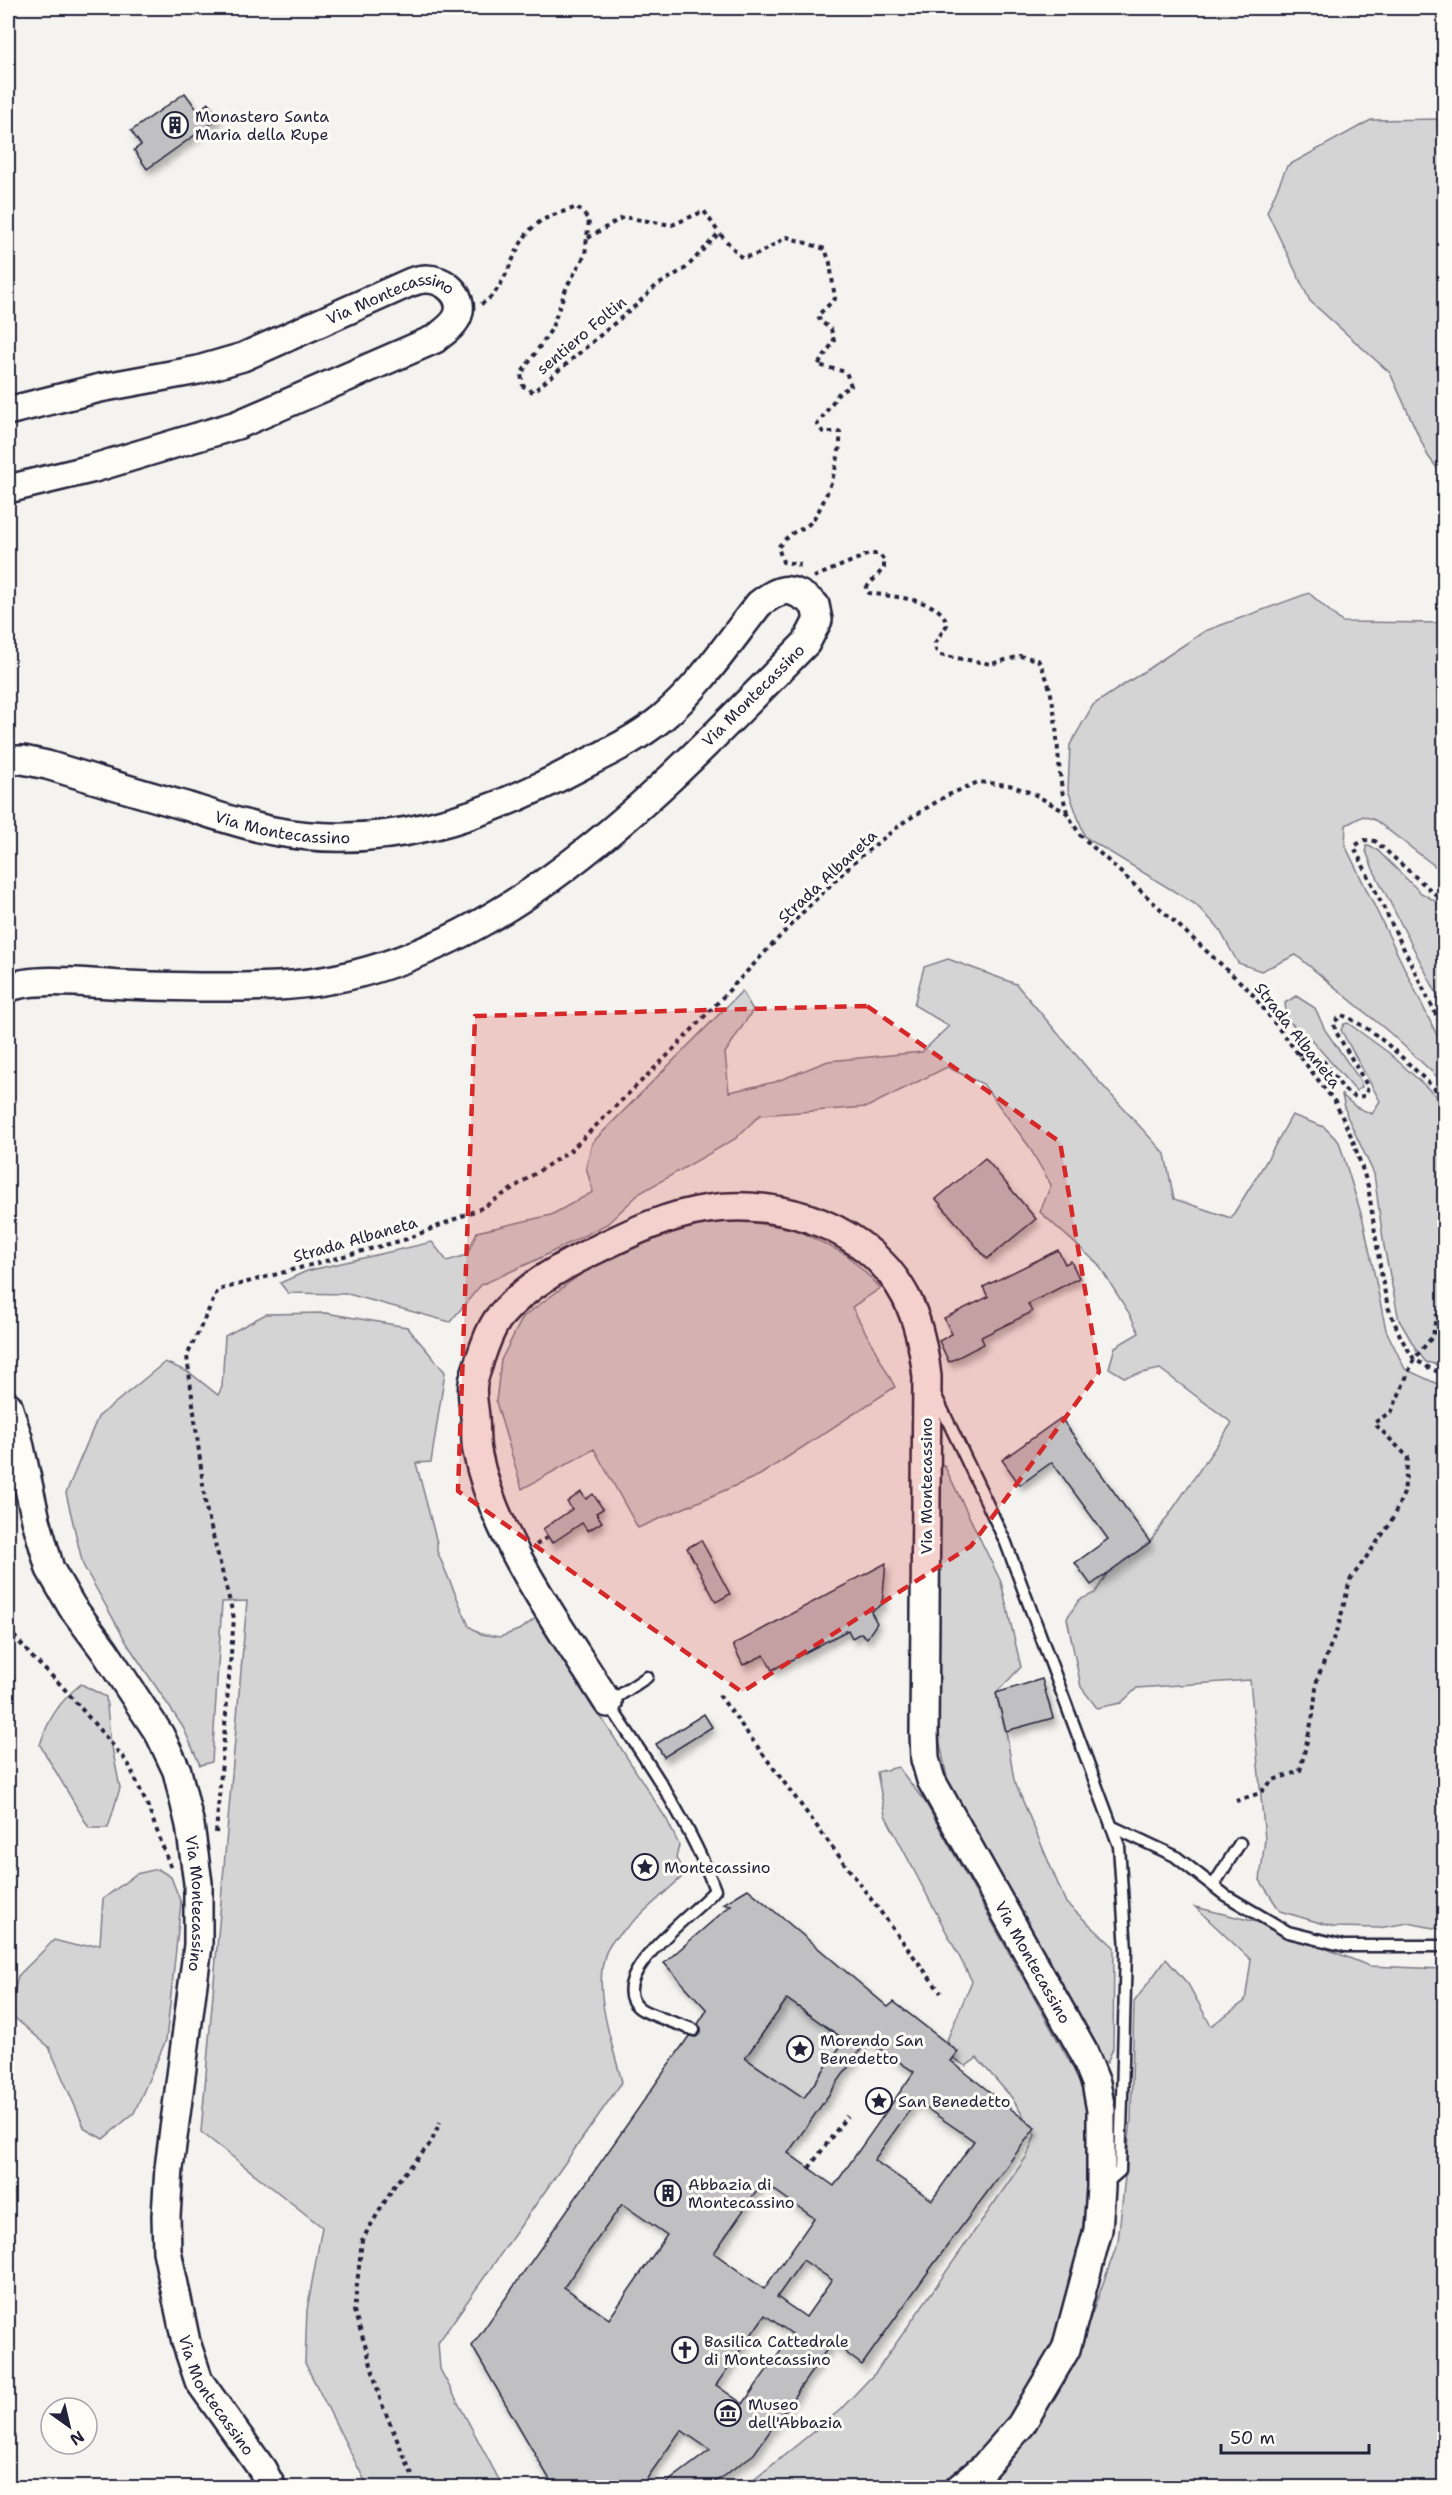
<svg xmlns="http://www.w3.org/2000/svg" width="1452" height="2495" font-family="'Shantell Sans',sans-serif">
	<defs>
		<filter id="shadow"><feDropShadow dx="3.5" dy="6" stdDeviation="3" flood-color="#0004"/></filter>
	</defs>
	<rect width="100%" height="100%" fill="#f4f3ef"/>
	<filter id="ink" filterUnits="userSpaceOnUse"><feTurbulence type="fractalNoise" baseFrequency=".0167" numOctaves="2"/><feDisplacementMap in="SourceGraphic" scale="12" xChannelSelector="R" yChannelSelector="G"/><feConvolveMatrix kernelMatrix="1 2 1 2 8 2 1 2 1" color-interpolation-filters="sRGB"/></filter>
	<g filter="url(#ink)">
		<path fill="#d5d4d5" stroke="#7c7b88" stroke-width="1.5" d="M1444,119V477L1428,456L1390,373L1310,301L1267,212L1287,166L1371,120Z
			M1309,593L1342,622L1444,623V873L1375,820L1363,816L1346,825L1345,845L1444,1050V1083L1390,1033L1296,955L1261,971L1238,963L1218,927L1195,904L1085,837L1068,790L1070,745L1093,705L1205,631Z
			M1366,845L1377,850L1421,893L1444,906V1008L1373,869L1366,851Z
			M948,959L1016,984L1094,1076L1165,1154L1174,1199L1231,1218L1264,1165L1292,1115L1324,1127L1339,1142L1363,1220L1386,1330L1405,1369L1444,1387V1930L1408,1923L1379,1928L1334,1927L1280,1911L1260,1880L1265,1839L1250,1680L1137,1688L1121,1703L1097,1708L1081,1687L1067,1618L1079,1600L1095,1593L1108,1572L1150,1542L1232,1423L1160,1369L1124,1377L1109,1368L1115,1347L1139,1333L1129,1313L1098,1264L1040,1212L1051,1185L1028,1145L983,1084L947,1067L867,1107L760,1115L735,1139L640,1193L607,1224L534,1261L481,1285L450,1322L348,1294L288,1293L280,1283L307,1271L432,1242L447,1261L467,1255L477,1232L551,1215L593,1192L586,1167L592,1143L742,991L753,1010L725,1053L729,1092L775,1082L828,1061L922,1052L949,1026L914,1005L924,967Z
			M1296,996L1315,1008L1325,1030L1360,1080L1362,1087L1356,1091L1309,1037L1287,1020L1285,1003Z
			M1348,1023L1389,1053L1444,1103V1366L1426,1362L1417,1351L1399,1320L1384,1246L1374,1174L1347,1116L1342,1095L1356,1107L1372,1114L1380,1101L1341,1030L1344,1024Z
			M735,1220L795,1229L847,1255L881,1288L852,1307L895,1387L760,1475L638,1528L594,1449L522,1489L496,1402L501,1360L523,1317L609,1253L696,1223Z
			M326,1313L407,1327L445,1372L431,1462L416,1463L437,1543V1551L469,1626L481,1634L500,1637L521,1629L537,1617L667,1820L679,1845L676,1858L685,1874L612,1941C587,1977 612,2043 622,2082L438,2343L440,2369L503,2487H368L305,2363L307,2310L322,2227L201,2132L247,1601L222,1602L212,1762L200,1765L183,1727L128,1645L83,1565L66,1493L98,1417L165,1362L190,1373L218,1395L222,1387L225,1336L266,1314Z
			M935,1464L944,1465L1001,1582L1021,1667L996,1693L1006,1731L1014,1780L1066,1903L1114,1947L1113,2048L1107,2063L1091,2053L950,1792L937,1729Z
			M81,1684L106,1697L110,1737L120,1788L108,1828H89L40,1745C48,1719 60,1701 81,1684Z
			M898,1767L925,1802L1076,2073L1090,2115L1089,2191L1073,2278L1046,2373L1014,2420L949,2487L744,2488L840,2410L876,2372L1027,2156L1035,2135L1012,2098L977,2058L966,2066L954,2059L947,2040L972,1981L885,1815L877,1772Z
			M158,1869L171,1877L181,1903L166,2040L134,2113L103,2139L85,2129L49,2047L9,2013L18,1976L54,1940L77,1946L100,1944L103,1899L136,1874Z
			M1195,1907L1265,1924L1369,1966L1444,1969V2487L978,2488L1004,2466L1072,2369L1118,2242L1131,2120L1134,2002L1166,1959L1188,1984L1211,2026L1245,2001L1251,1960Z
			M787,1999L845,2040L804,2098L745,2058Z"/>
		<path fill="#c0bfc2" stroke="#22223b" stroke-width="1.5" fill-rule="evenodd" filter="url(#shadow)" d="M185,93L198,111L208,103L219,118L147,169L134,150L141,145L131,131Z
			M985,1158L1036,1219L987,1259L936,1199Z
			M1058,1250L1065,1264L1071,1261L1079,1278L1028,1304L1032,1312L981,1337L984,1344L949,1362L939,1341L952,1334L944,1318L988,1297L983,1287Z
			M1061,1418L1150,1542L1091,1585L1075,1563L1108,1539L1052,1462L1020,1485L1002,1460Z
			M581,1492L586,1499L593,1494L603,1509L596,1513L602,1522L588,1531L582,1523L552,1543L543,1529L572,1509L567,1502Z
			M701,1540L730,1594L716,1602L687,1548Z
			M886,1563L882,1604L871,1612L877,1623L867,1638L861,1633L852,1638L848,1630L772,1670L764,1655L743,1665L733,1645Z
			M1042,1679L1053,1718L1006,1731L996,1693Z
			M704,1714L712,1727L664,1757L656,1744Z
			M748,1889L888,2007L894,2002L958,2052L951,2061L1035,2128L933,2265L862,2365L832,2342L754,2454L708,2487H661L710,2450L681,2430L641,2487H554L472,2346L689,2036L696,2037L701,2033V2028L698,2024L707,2010L664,1963L731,1905L723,1904ZM787,1999L845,2040L804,2098L745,2058ZM867,2040L914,2072L834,2186L788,2153ZM916,2101L974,2141L932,2200L874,2160ZM763,2182L814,2218L764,2289L714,2253ZM622,2204L667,2235L609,2319L564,2287ZM803,2260L832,2280L806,2317L777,2297ZM765,2315L792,2334L743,2404L716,2385Z"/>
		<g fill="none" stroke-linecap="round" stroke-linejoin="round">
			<defs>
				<path id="service" d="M935,1394L1006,1543L1119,1846L1126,1950L1120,2171L1105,2184
					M647,1677L608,1703C648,1762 690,1823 715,1890C697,1912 604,1976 638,2007C645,2014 683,2025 694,2030
					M1111,1826L1175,1856L1225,1895L1288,1932L1345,1946H1444
					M1213,1886L1240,1843"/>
				<g id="tertiary">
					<path id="s1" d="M8,411L100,388L198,370L243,357L411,282C415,281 420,279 425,279C443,278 465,295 458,315C455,325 442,333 435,339L237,425L91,469L8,489"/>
					<path id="s2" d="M8,760H23L47,765C93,779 139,793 186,806C214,815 243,825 273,831C385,852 483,818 581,766C609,752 638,738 662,718C700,686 729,642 759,604C783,586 791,586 815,605L818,620L806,643C664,787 493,975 278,986C228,988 177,987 126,985C96,984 34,976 8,988"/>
					<path id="s3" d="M8,1406L18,1438L36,1520L50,1569L72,1607L104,1650L160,1735L177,1771L190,1825L198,1883V1945L169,2168L166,2216L167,2251L186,2342L199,2381L262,2469L272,2488"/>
					<path id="s4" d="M608,1703C561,1628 494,1539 477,1451C475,1440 476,1428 475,1417C474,1406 471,1393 473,1383C474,1375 478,1367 480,1359C485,1345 491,1326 501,1315C526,1286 559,1268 593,1251C630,1233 666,1215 708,1209C782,1198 870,1228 906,1297C919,1322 924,1350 927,1377L924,1733L925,1759L931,1780L1083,2051L1096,2083L1101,2110V2187L1098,2230L1066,2349L1021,2425L983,2468L959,2488"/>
				</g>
			</defs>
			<use href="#service" stroke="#22223b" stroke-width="15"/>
			<use href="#tertiary" stroke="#22223b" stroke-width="32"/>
			<path stroke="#22223b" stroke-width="4" stroke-dasharray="4.5 4.5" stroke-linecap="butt" d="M588,238L623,217L672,225L704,211L719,233
				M481,304C509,290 512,241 538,223C549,215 564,212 577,207L589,220L585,255L567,286L551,330L521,374L523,386L533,392L635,306L656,286L686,268L719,233L742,258L758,254L787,237L825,249L830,263L835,299L818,315L820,321L831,329L834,341L818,365L846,372L851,386L839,393L817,425L823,432H840C842,457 827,502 811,522C806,528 797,530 791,534C786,538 782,543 778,547L783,562L799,564L797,571
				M814,577L869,554H879L884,560V568L866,588L869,593C890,597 944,598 947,625L935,643L936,650L940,655L991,664L1020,656L1038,660C1063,701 1053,766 1067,812
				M1444,902L1375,841L1364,840L1356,845L1355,849L1444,1031
				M1298,1054C1331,1046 1332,1091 1357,1097L1365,1096L1368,1087L1335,1030L1334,1022L1342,1015C1382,1032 1412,1069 1444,1097
				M536,1545L548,1537
				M8,1629L33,1658L61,1685L128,1763L148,1807L172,1871
				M719,1695L941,1993
				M1236,1801L1260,1793L1273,1780L1300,1771L1313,1715L1317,1680L1339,1624L1350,1580L1390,1524L1404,1493L1408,1457L1374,1423L1392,1411L1414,1359L1433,1336L1436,1316L1444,1314
				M216,1833L234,1618L206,1508L187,1356L218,1290L407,1239L484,1207L571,1150L670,1053L803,912L856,860L904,822L946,796L978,782L1009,785L1032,793L1067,813L1080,835L1250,991L1335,1102L1352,1138L1368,1186L1382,1279L1388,1307L1401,1338L1414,1359L1433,1370L1444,1373
				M809,2168L847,2116
				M412,2475L381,2402L368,2354L354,2311L362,2240L396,2183L431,2143L440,2122"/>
			<use href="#service" stroke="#fdfcf7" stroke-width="10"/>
			<use href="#tertiary" stroke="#fdfcf7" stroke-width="27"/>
		</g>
	</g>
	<path fill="#d62828" fill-opacity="0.2" stroke="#d62828" stroke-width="4.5" stroke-dasharray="12 8" stroke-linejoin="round" d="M867,1006L1060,1142L1099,1372L971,1546L742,1692L458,1491L475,1016Z"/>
	<defs>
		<symbol id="building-ring" viewBox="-11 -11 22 22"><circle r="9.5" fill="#fdfcf7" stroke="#22223b" stroke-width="1.5"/><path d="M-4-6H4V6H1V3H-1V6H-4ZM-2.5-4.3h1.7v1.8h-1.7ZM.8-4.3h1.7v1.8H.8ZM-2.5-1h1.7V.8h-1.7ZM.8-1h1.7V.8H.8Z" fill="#22223b"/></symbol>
		<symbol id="sight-ring" viewBox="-11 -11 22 22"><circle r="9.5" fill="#fdfcf7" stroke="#22223b" stroke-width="1.5"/><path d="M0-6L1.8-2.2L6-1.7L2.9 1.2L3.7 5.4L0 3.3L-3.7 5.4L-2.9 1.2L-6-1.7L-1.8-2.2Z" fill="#22223b"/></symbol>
		<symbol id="church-ring" viewBox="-11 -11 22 22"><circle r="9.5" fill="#fdfcf7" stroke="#22223b" stroke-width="1.5"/><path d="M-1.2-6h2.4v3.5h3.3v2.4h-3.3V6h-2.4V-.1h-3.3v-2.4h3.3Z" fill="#22223b"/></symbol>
		<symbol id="museum-ring" viewBox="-11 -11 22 22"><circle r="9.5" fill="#fdfcf7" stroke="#22223b" stroke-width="1.5"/><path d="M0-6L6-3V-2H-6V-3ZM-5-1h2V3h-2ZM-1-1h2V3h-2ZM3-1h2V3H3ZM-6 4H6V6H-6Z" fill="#22223b"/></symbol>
	</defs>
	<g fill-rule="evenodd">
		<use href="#building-ring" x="160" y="110" width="30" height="30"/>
		<use href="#sight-ring" x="630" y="1852" width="30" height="30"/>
		<use href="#sight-ring" x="785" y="2034" width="30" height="30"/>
		<use href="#sight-ring" x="864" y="2086" width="30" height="30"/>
		<use href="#building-ring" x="653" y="2178" width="30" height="30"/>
		<use href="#church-ring" x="670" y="2335" width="30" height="30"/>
		<use href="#museum-ring" x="713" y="2398" width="30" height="30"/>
	</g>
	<g text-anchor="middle" stroke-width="6" stroke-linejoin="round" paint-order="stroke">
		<g font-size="16" fill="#22223b" stroke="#fdfcf7" text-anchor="start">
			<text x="195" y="122">Monastero Santa<tspan x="195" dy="18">Maria della Rupe</tspan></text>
			<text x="664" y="1873">Montecassino</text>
			<text x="820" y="2046">Morendo San<tspan x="820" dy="18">Benedetto</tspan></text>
			<text x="898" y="2107">San Benedetto</text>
			<text x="688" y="2190">Abbazia di<tspan x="688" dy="18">Montecassino</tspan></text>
			<text x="704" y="2347">Basilica Cattedrale<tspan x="704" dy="18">di Montecassino</tspan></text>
			<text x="748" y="2410">Museo<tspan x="748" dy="18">dell'Abbazia</tspan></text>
		</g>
		<g font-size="16" fill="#22223b" stroke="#fdfcf7">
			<text dy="6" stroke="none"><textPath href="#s1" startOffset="402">Via Montecassino</textPath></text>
			<text transform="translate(581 335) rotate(-40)" y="6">sentiero Foltin</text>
			<text transform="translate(753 695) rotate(-45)" y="6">Via Montecassino</text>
			<text dy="6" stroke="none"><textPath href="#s2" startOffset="284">Via Montecassino</textPath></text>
			<text transform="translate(827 876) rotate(-43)" y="6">Strada Albaneta</text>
			<text transform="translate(1298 1035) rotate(52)" y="6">Strada Albaneta</text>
			<text transform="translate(355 1239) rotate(-16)" y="6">Strada Albaneta</text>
			<text transform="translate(926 1486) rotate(-90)" y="6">Via Montecassino</text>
			<text dy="6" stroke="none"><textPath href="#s3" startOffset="542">Via Montecassino</textPath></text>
			<text dy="6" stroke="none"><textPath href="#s4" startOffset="1590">Via Montecassino</textPath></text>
			<text dy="6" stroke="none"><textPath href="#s3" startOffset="1046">Via Montecassino</textPath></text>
		</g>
	</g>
	<rect width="1452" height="2495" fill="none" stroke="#fdfcf7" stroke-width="30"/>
	<rect x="15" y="15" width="1422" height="2465" fill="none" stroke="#22223b" stroke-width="2" filter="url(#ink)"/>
	<g transform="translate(69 2426) rotate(146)"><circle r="28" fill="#fdfcf7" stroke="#a5a5ac" stroke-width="1.5"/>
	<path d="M0-4.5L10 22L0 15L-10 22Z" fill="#22223b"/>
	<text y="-9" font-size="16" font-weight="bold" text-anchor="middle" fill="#22223b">N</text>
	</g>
	<path d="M1221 2444v9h148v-9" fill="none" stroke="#22223b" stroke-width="3"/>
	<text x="1230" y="2444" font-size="18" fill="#22223b" stroke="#fdfcf7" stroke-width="4.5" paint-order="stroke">50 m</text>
</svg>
